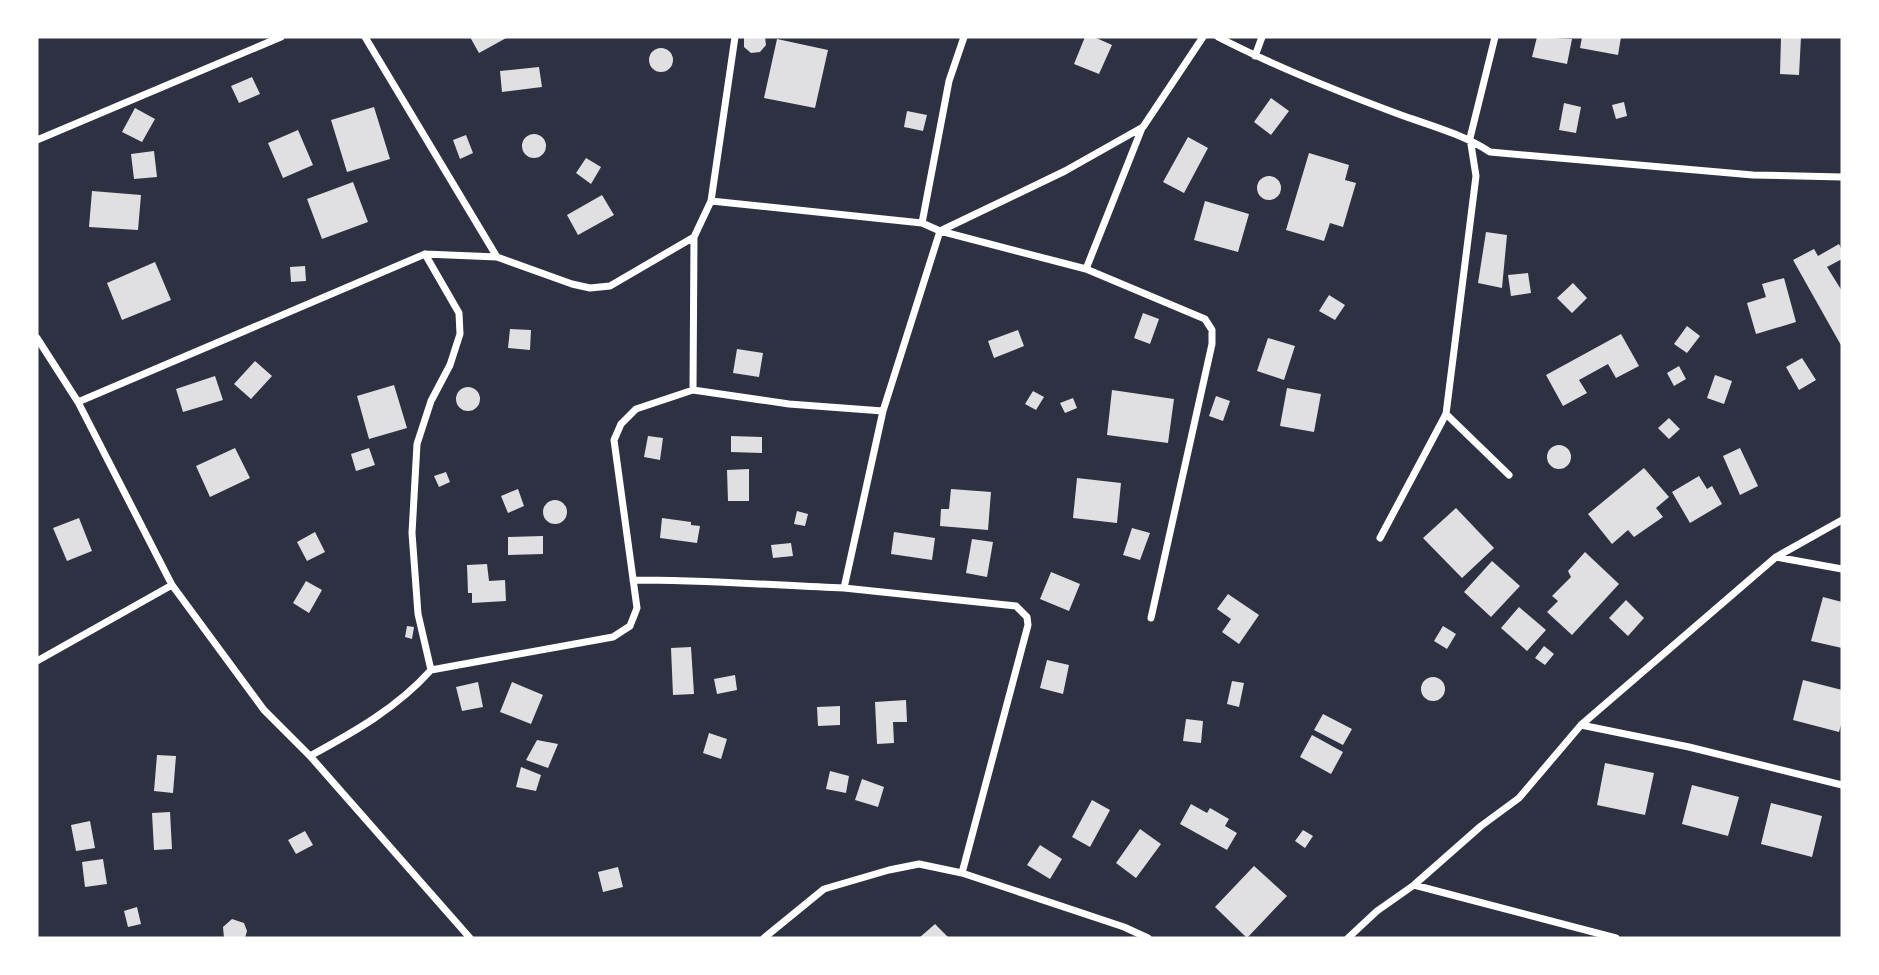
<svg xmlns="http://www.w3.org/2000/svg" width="1879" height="975" font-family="'Golos Text',sans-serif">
	<rect width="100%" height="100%" fill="#2d3142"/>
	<path fill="#e0e0e3" d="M470,37H508L479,53Z
		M744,37H765L766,45L760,52L751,53L744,47Z
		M1085,37H1094L1112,45L1099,74L1074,64Z
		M1537,37L1572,39L1567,64L1532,57Z
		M1582,37H1621L1618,55L1580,48Z
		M1781,37H1801L1799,75L1780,74Z
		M777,39L828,50L815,108L764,98Z
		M649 60a12 12 0 1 1 24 0a12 12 0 1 1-24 0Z
		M539,67L542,87L502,92L500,71Z
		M252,77L260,94L239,103L231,86Z
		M1271,98L1289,111L1271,135L1254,122Z
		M1624,102L1627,116L1616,119L1612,105Z
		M1564,103L1581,107L1576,133L1559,130Z
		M374,107L390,159L347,172L331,120Z
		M135,108L155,119L142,142L122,132Z
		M907,111L927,115L923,131L904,127Z
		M298,130L313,165L283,178L268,143Z
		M522 146a12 12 0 1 1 24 0a12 12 0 1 1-24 0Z
		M466,135L473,153L460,159L453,140Z
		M1188,137L1208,148L1184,193L1163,182Z
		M154,151L157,177L134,179L131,154Z
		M1309,153L1349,165L1345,180L1356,183L1343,227L1330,223L1324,241L1286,230Z
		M586,158L601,167L591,184L576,173Z
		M1257 188a12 12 0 1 1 24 0a12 12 0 1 1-24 0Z
		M353,182L368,222L322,239L307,199Z
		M92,191L141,195L138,230L89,227Z
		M602,195L614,215L578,235L567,215Z
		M1205,201L1249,214L1238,252L1194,240Z
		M1486,232L1507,235L1502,288L1478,283Z
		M1839,244L1842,250V259L1827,267L1842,291V347L1793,260L1814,249L1818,256Z
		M155,262L171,300L122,320L107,283Z
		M305,266L306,281L291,282L290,267Z
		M1528,273L1531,293L1511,296L1508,275Z
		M1784,278L1796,322L1756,334L1747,303L1766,297L1762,284Z
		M1573,283L1587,298L1572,313L1557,298Z
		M1329,295L1345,305L1335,320L1319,311Z
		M1143,313L1159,319L1150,344L1134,338Z
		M1687,326L1700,336L1687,353L1674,344Z
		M510,329L531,330L530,350L508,348Z
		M1018,330L1024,346L994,358L988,341Z
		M1621,334L1639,366L1616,378L1608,364L1579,380L1587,393L1563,406L1546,375Z
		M1268,338L1295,346L1284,380L1257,371Z
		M737,349L763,353L759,377L733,373Z
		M1802,358L1816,380L1799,390L1786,367Z
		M255,361L272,376L251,399L234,384Z
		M1679,366L1686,379L1674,386L1667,373Z
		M1715,375L1732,381L1724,404L1707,398Z
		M215,376L223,400L183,412L176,389Z
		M394,385L407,428L369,439L357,396Z
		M456 399a12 12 0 1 1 24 0a12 12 0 1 1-24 0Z
		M1287,388L1321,394L1314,432L1280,426Z
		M1112,390L1174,399L1168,443L1107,435Z
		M1033,391L1044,397L1036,410L1025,404Z
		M1216,396L1230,401L1223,421L1209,416Z
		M1073,398L1077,408L1065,413L1060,403Z
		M1669,418L1680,429L1669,439L1658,428Z
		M648,436L663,438L660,460L644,457Z
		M731,436L762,437V453L731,452Z
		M1547 457a12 12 0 1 1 24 0a12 12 0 1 1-24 0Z
		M235,448L250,478L210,497L196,466Z
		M369,448L375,465L356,471L351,454Z
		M1740,448L1758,486L1740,495L1723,456Z
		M1644,468L1669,497L1656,508L1663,517L1634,537L1628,530L1612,544L1588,514Z
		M749,469V501H728L727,470Z
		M446,472L450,482L439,487L434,476Z
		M1699,476L1707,489L1712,486L1722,504L1690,523L1672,492Z
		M1077,478L1121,483L1117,523L1073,518Z
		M518,489L524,506L508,513L501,496Z
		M951,489L991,492L988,530L940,526L941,509H949Z
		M543 512a12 12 0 1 1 24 0a12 12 0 1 1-24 0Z
		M1456,508L1494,548L1462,578L1423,538Z
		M797,511L808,514L805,526L794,524Z
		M79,518L92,551L67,561L53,528Z
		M662,518L691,522V525L700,526L697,543L660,538Z
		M1132,528L1150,533L1140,560L1123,555Z
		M315,532L325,552L307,561L297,542Z
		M894,532L935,538L932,560L891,554Z
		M543,536V554L508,555V537Z
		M972,539L993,542L987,577L966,573Z
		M791,543L793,556L773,558L771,545Z
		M1585,552L1619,584L1572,635L1547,612L1558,601L1552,596L1571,577L1568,571Z
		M1492,561L1520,586L1491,617L1464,592Z
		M487,564L489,581L505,580L506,601L472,603V593H468L467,565Z
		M1051,572L1080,584L1069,611L1040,599Z
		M306,581L322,590L309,613L293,603Z
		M1228,594L1259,615L1239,644L1222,632L1231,619L1217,609Z
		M1823,597L1842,602V648L1811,641Z
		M1626,600L1644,618L1628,636L1609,618Z
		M1519,607L1546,630L1527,651L1501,628Z
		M407,626L414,627L412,639L405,637Z
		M1443,626L1456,634L1447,649L1434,641Z
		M1544,646L1554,654L1545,665L1535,658Z
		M691,647L694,694L673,695L671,648Z
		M1047,660L1069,665L1063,694L1040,688Z
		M735,675L737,690L717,694L714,679Z
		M1421 689a12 12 0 1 1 24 0a12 12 0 1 1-24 0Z
		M1803,680L1842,690V721L1839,732L1793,720Z
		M1232,681L1244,683L1239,707L1227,704Z
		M478,682L483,707L462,711L456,687Z
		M512,682L543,695L531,724L500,712Z
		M906,700L907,722H893L894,743L877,744L875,702Z
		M840,706V725L818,726L817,707Z
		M1323,714L1352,729L1343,745L1314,730Z
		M1186,719L1203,721L1201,743L1183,741Z
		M709,733L727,739L721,759L703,753Z
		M1312,735L1343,752L1331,774L1300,757Z
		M537,740L558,744L548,768L526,760Z
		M157,755L176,756L173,793L154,791Z
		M1605,763L1654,773L1645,815L1597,805Z
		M521,767L541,775L536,791L516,787Z
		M830,771L849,776L846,793L826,789Z
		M862,779L884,787L878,807L855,800Z
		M1692,785L1739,797L1728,836L1682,824Z
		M1092,800L1110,810L1090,847L1072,837Z
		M1771,803L1822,816L1812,857L1761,844Z
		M1191,804L1207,813L1210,808L1229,819L1225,826L1237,833L1227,850L1180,824Z
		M170,812L172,849L154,850L152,813Z
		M90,821L95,848L76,851L71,825Z
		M1140,829L1161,844L1136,878L1116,863Z
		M1303,830L1313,836L1305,848L1295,841Z
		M305,831L313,845L296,854L288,840Z
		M1040,845L1062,859L1050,879L1027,865Z
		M103,859L107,884L85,887L82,862Z
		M1254,866L1287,896L1247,938L1215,907Z
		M618,867L623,887L603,892L598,872Z
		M137,907L141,924L128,927L124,911Z
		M232,919L244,923L247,931L245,938H224L223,927Z
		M935,924L949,938H919Z"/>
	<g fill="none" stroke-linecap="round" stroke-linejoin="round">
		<path stroke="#fff" stroke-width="7" d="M365,37L497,257
			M1218,37C1276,67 1339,92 1401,115C1432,126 1462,134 1490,152L1753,175L1842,177
			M1255,56L1262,37
			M1142,128L1086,269L1205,319L1212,330V344L1151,618
			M37,140L281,37
			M711,201L735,37
			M922,223L949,81L964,37
			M425,254L459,313L460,334L450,365L431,401L417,444L412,533L418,614L431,670
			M37,338L78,402L172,585
			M693,390L694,237
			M78,402L425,254L497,257L572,284L590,288L610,286L694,237L711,201L922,223L940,231L1065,171L1143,127L1203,37
			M1446,414L1509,475
			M1380,538L1446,414L1476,176L1470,138L1495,37
			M1776,557L1842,569
			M633,580C703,580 773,585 844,588L883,411L940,231L1086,269
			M844,588L1016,606L1027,617L1028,625L962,873
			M37,661L172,585L264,710L310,756L470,938
			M1581,725L1689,747L1842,785
			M310,756C354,732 397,708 431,670L613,637L630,626L637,608L614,440L621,424L636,409L693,390L789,404L883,411
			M1414,885L1616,938
			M764,938L824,889L889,870L919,864L962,873L1124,927L1148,938
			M1348,938L1377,911L1414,885L1481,826L1519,798L1581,725L1776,557L1842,520"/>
	</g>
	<rect width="1879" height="975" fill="none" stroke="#ffffff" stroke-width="77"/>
</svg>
